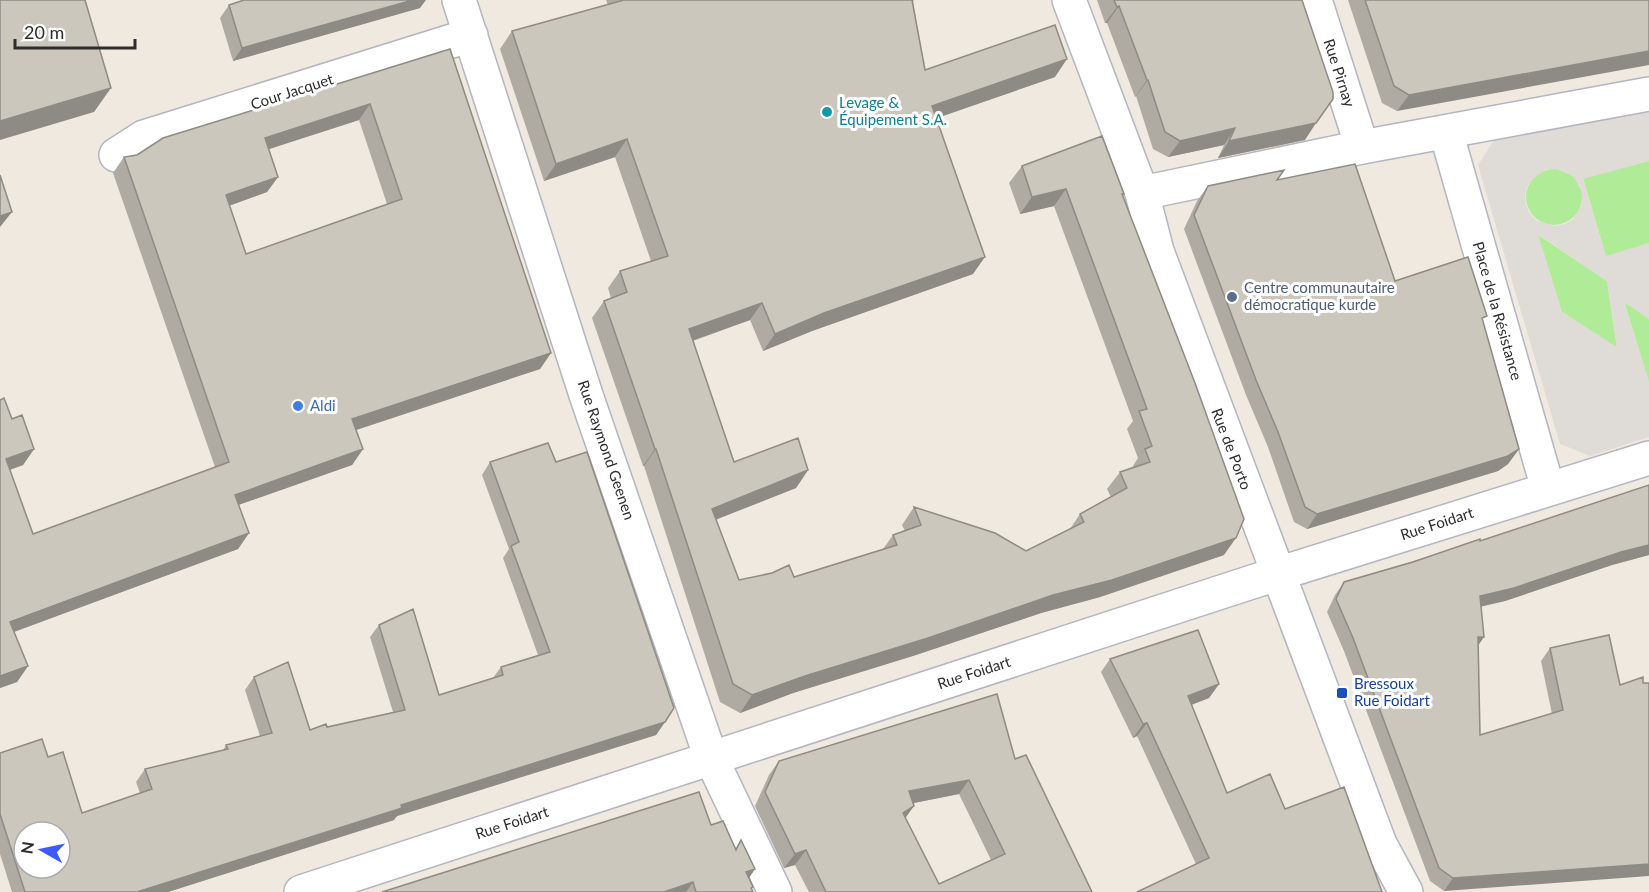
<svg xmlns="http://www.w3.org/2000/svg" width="1649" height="892" font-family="Lato,sans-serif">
	<rect width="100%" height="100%" fill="#f0e9df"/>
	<path fill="#b0eb97" d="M1649,161V243L1606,257L1583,178Z
		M1526 197a28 28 0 1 1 56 0a28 28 0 1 1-56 0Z
		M1537,234L1607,281L1617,348L1562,312Z
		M1624,301L1649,319V381L1648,380Z"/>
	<path fill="#dfdcd7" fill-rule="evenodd" d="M1649,110V161L1583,179L1606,256L1649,243V319L1624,302L1649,381V437L1590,456L1560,444L1478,165L1494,140ZM1547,169H1556L1573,176L1582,192V202L1579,210L1573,219L1565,224L1555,226L1537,221L1530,214L1526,205L1525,196L1527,187L1532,179ZM1538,234L1607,281L1617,347L1562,312Z"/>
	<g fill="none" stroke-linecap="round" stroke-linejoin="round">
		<defs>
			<path id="street" d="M459,0L586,395L711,758L775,892
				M1069,0L1142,193L1157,251L1380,844L1406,892
				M1315,0L1362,147
				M1446,132L1548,489
				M116,155L144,137L471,35
				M1142,193L1362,147L1649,94
				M301,892L1255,581L1649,458"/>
		</defs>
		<use href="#street" stroke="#b3b5c2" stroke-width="36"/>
		<use href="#street" stroke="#fff" stroke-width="33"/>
	</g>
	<path fill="#afaba3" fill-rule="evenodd" d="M606,0H914L913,2L925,70L1055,77L936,118L973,274L812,331L763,351L750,320L693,341L734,462L808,470L796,488L716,519L739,580L794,577L883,549L893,535L905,531L902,525L914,507L1026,551L1070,529L1080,514L1111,497L1107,489L1120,472L1133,467V466L1138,458L1127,429L1133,421L1054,206L1020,214L1009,183L1022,166L1124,194L1123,196L1224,555L1100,597L1041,613L916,655L793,693L740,713L720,702L644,466H643L592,318L604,301L611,298L608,288L620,271L651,261L615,157L544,181L500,49L512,31L608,5Z
		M1097,0H1302L1305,140L1218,158L1224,145L1168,157L1153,149L1136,96L1135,97L1107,23H1105Z
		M1348,0H1649L1397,111L1382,103Z
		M229,5L420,8L233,61L220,18Z
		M450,49L551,353L540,369L356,430L363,449L352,465L238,505L249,533L238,549L14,632L28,666L17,682L0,688V400L4,398L12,419L22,415L34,449L23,465L10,470L33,534L215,467L113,173L124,157L137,155L163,138ZM359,120L387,204L246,254L229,206L267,192L278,177L268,149Z
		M1277,180L1395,281L1483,321L1519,449L1508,464L1498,471L1307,529L1294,522L1268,447L1246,395L1184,229L1197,201L1208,186Z
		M490,462L665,722L656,735L397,816L394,820L168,892H12L0,854V753L48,757L82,813L140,793L136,782L145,769L223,750L226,745L260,736L245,690L254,677L310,730L327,727L393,712L370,637L379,625L439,695L493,678L501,667L538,655L503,558L509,549L482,475Z
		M1649,485V555L1612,565L1505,601L1481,606L1484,637L1478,645L1480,735L1552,714L1541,661L1550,648L1620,685L1444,891L1430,881L1344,651L1327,612L1335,595L1344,582L1480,541Z
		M1110,659L1219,684L1209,698L1191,705L1227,793L1285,809L1382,892L1196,864L1137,736L1133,738L1101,672Z
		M1015,759L1092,892H809L795,865L784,868L755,806L769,775L779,761ZM959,794L991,860L939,884L905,818L913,803Z
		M711,825L736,848L741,840L755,869L749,878L753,892H382Z"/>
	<path fill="#8e8b84" d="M413,0H426L420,8L233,61L242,48Z
		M1119,6L1107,23H1105L1117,7Z
		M1649,51V65L1397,111L1409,95Z
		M1067,59L1055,77L920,124L932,106Z
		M1147,80H1148L1136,96L1135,97Z
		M111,88L94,112L0,140V121Z
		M370,104L359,120L254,154L265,138Z
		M1316,123L1305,140L1218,158L1229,141Z
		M1235,128L1224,145L1168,157L1180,141Z
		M627,139L615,157L544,181L556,164Z
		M278,177L267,192L214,211L226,195Z
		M1066,189L1054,206L1020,214L1032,197Z
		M12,212L0,227V228V216Z
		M985,257L973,274L812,331L763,351L775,334L824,313Z
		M762,303L750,320L677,346L689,329Z
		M551,353L540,369L341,435L352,419Z
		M34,449L23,465L0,473L6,459Z
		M363,449L352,465L224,510L235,495Z
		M655,449H656L644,466H643Z
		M1519,449L1508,464L1498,471L1307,529L1317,514Z
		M808,470L796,488L700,526L712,509Z
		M249,533L238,549L0,637L10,622Z
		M1236,538L1224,555L1100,597L1041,613L916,655L793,693L740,713L752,695L805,676L1053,595Z
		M1649,545V555L1612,565L1505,601L1471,609L1480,596L1621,552Z
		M1478,637H1484L1475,650Z
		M28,666L17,682L0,688V676Z
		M1219,684L1209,698L1178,710L1188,696Z
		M665,722L656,735L397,816L394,820L168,892H137L401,805Z
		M1147,723L1137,736L1133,738L1143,724Z
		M969,780L959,794L899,806L909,791Z
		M914,806L904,820L903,813Z
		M806,850L795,865L784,868L795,854Z
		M1649,864V876L1444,891L1453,878Z
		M755,869L748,879L746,872Z
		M693,882L686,892H664Z"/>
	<path fill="#cbc7bd" stroke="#8e8b84" stroke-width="1.5" fill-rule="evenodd" d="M0,0H85L111,88L0,121Z
		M244,0H413L242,48L229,5Z
		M624,0H912L925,70L1055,25L1067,59L932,106L985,257L824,313L775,334L762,303L689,329L734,462L798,438L808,470L712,509L739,580L772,573L789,565L794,577L897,545L893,535L921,525L914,507L995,533L1026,551L1084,522L1080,514L1127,488L1120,472L1150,462L1145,449L1152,446L1139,411L1147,409L1066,189L1032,197L1022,166L1102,136L1124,194H1122L1195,383L1244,519L1236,538L1112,580L1053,595L928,638L805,676L752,695L733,684L656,449H655L604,301L627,292L620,271L668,256L627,139L556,164L512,31Z
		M1114,0H1302L1333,92V99L1316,123L1229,141L1235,128L1180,141L1165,132L1148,80H1147L1119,6L1117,7Z
		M1365,0H1649V51L1409,95L1394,86Z
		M450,49L551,353L352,419L363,449L235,495L249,533L10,622L28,666L0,676V400L4,398L12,419L22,415L34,449L6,459L33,534L229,462L124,157L137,155L163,138ZM370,104L402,199L246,254L226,195L278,177L265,138Z
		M1355,164L1395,281L1468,257L1487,316L1482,318L1519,449L1508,456L1317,514L1305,507L1278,432L1256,380L1194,215L1208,186L1284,170L1277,180Z
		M0,175L12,212L0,216Z
		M548,443L556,462L587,452L674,708L665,722L401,805L402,808L137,892H25L0,814V753L42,739L48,757L63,752L82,813L152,789L145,769L228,749L226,745L272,733L254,677L288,662L310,730L326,724L327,727L405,710L379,625L413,609L439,695L503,675L501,667L550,652L511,546L519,542L490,462ZM24,832H60V868H24Z
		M1649,485V545L1621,552L1514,588L1480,596L1484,637H1478L1480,735L1563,710L1550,648L1609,635L1620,685L1643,677V683H1649V864L1453,878L1439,868L1353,638L1336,599L1344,582L1413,562L1480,539V541Z
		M1198,630L1219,684L1188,696L1227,793L1270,774L1285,809L1344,787L1382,892H1137L1209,858L1147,723L1143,724L1110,659Z
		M997,694L1015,759L1026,755L1092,892H826L806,850L795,854L765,792L779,761ZM969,780L1005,854L939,884L903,813L914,806L909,791Z
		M699,792L711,825L723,821L736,850L741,840L755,869L746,872L753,887L751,888L753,892H696L693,882L664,892H382Z"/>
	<circle fill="#0f9aa8" stroke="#fff" stroke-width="2" cx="827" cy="112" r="6"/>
	<circle fill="#5c6f8a" stroke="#fff" stroke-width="2" cx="1232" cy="297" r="6"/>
	<circle fill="#3f7fe0" stroke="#fff" stroke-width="2" cx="298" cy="406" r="6"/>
	<rect fill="#1a4fb4" stroke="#fff" stroke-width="2" x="1336" y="687" width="12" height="12" rx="3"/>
	<g text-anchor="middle" stroke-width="6" stroke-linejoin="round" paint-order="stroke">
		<g font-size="15" fill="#2d2d2d" stroke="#fff">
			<text transform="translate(1339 73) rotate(72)" y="5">Rue Pirnay</text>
			<text transform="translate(292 92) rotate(-18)" y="5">Cour Jacquet</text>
			<text transform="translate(1497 311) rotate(74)" y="5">Place de la Résistance</text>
			<text transform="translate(1231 449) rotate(69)" y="5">Rue de Porto</text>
			<text transform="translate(606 450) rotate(71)" y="5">Rue Raymond Geenen</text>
			<text transform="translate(1437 524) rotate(-18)" y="5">Rue Foidart</text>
			<text transform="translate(974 673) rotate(-18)" y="5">Rue Foidart</text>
			<text transform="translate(512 823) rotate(-18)" y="5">Rue Foidart</text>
		</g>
		<g font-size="15" fill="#0d838f" stroke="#fff" text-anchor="start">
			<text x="839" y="108">Levage &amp;<tspan x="839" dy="17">Équipement S.A.</tspan></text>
		</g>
		<g font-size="15" fill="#4e5e75" stroke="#fff" text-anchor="start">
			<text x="1244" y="293">Centre communautaire<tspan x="1244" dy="17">démocratique kurde</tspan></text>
		</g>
		<g font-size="15" fill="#366cbe" stroke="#fff" text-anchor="start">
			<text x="310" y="411">Aldi</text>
		</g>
		<g font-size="15" fill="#164399" stroke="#fff" text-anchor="start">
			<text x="1354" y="689">Bressoux<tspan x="1354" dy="17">Rue Foidart</tspan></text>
		</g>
	</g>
	<g transform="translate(42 850) rotate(279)"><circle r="28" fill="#ffffff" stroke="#ababab" stroke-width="1.5"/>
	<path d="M0-4.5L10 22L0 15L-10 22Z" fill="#3d5aff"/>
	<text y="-9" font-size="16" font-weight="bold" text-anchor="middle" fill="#2d2d2d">N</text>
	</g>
	<path d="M15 39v9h120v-9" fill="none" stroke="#2d2d2d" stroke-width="3"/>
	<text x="24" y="39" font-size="18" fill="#2d2d2d" stroke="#ffffff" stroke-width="4.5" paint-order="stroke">20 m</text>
</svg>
